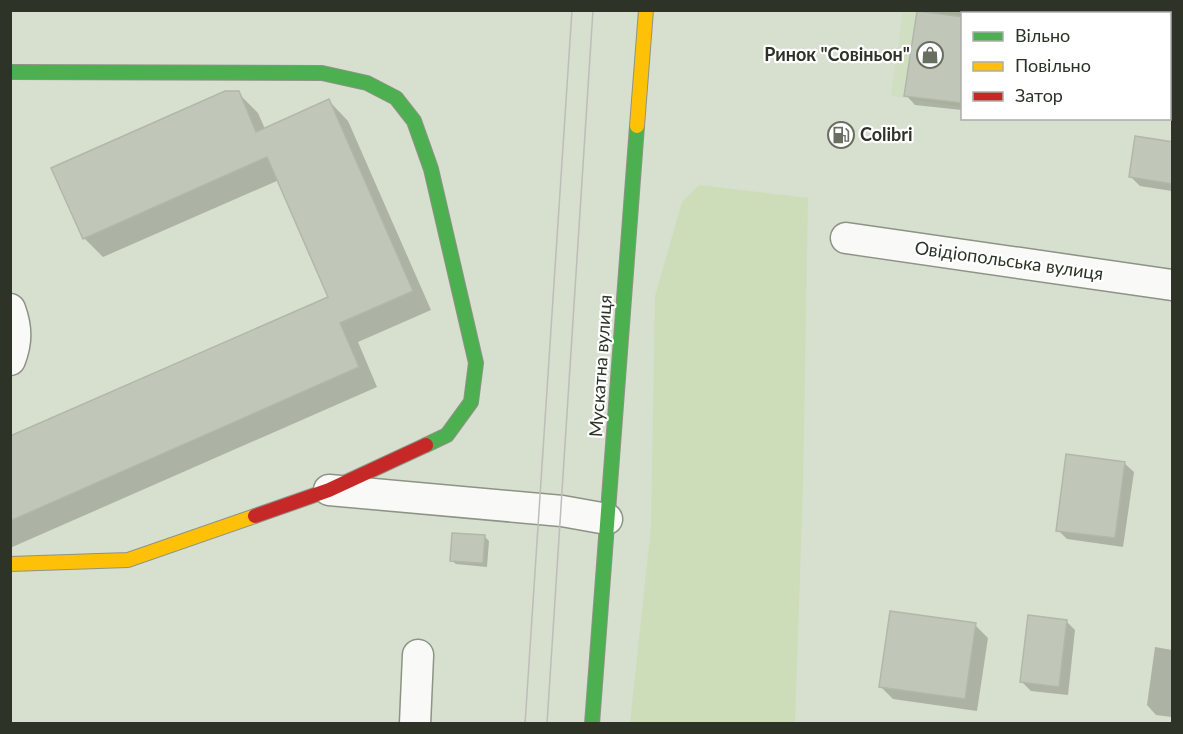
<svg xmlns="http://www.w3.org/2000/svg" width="1183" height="734" font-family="Lato,sans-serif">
	<rect width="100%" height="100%" fill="#d7dfce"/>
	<path fill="#d0dec1" d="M903,11H1038L1037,14H962V107L891,96Z"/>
	<path fill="#cdddb9" d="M699,185L808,198L803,485L795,723H630L651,527L655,296L682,202Z"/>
	<path fill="#0003" d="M918,10H1035V14H962V110L915,105L906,95Z
		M238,93L258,113L265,129L329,101L348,121L431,310L358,342L377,387L10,548V438L330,298L279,180L103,257L84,238Z
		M1172,143V191L1140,186L1131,177Z
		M1124,463L1134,472L1123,547L1067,539L1058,530Z
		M485,537L489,541L487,567L456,564L451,560Z
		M1066,621L1075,630L1068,695L1031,691L1022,682Z
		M975,625L988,638L977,711L893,699L880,686Z
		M1155,647L1172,650V717L1156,715L1147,705Z"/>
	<path fill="#c0c7b9" stroke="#b1b7aa" stroke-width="1.5" d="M917,11L963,17V103L904,96Z
		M225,91H239L256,132L329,99L413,291L340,323L359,367L10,521V436L328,297L267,157L83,239L51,168Z
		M1135,136L1173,142V184L1129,177Z
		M1066,454L1125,462L1115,538L1056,531Z
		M452,533L485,535L483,563L450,561Z
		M890,611L976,623L965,699L879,687Z
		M1028,615L1067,620L1059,687L1020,682Z"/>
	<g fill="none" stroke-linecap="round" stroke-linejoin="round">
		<defs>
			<path id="street" d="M846,238L1172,285
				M10,309C17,328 17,342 10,360
				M329,490L562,511L607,519
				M415,724L418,655"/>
			<path id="fast" d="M10,72L322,73L367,83L396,98L414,121L431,169L476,363L471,402L447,435L426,445
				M592,724L637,126"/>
			<path id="slow" d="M637,126L646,10
				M10,564L128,560L255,516"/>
			<path id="jam" d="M255,516L329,490L426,445"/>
		</defs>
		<use href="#street" stroke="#8d9386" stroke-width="33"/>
		<use href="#fast" stroke="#8d9386" stroke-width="16"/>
		<use href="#slow" stroke="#8d9386" stroke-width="16"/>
		<use href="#jam" stroke="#8d9386" stroke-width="16"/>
		<use href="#street" stroke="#f9faf8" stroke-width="30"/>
		<use href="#fast" stroke="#4caf50" stroke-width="14"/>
		<use href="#slow" stroke="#ffc107" stroke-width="14"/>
		<use href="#jam" stroke="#c62828" stroke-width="14"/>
		<path stroke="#bcbeba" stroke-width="1.5" d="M525,724L572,10
			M547,724L593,10"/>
	</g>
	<defs>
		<symbol id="shop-ring" viewBox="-11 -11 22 22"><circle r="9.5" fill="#fff" stroke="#686f61" stroke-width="1.5"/><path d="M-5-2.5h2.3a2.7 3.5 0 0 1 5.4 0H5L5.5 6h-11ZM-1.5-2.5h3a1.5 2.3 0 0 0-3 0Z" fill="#686f61"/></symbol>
		<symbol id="fuel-ring" viewBox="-11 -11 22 22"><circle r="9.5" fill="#fff" stroke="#686f61" stroke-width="1.5"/><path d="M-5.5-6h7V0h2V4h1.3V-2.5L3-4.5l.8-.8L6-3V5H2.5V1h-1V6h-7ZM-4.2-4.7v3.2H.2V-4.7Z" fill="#686f61"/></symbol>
	</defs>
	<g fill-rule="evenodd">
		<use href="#shop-ring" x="915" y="40" width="30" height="30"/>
		<use href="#fuel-ring" x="826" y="120" width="30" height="30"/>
	</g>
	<g text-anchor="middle" stroke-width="4.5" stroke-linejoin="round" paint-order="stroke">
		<g font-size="18" font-weight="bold" fill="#2d3327" stroke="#fff" text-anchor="end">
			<text x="910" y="61">Ринок "Совіньон"</text>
			<text x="860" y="141" text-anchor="start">Colibri</text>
		</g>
		<g font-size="18" fill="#2d3327" stroke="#fff">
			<text transform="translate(1009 261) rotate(8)" y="6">Овідіопольська вулиця</text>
			<text transform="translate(601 366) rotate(-86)" y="6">Мускатна вулиця</text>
		</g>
	</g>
	<rect width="1183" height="734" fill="none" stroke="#2d3327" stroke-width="24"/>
	<rect x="961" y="12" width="210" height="108" fill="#ffffff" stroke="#abada9" stroke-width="1.5"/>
	<rect x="973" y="32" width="30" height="9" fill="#4caf50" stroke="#abada9" stroke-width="1.5"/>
	<text x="1015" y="42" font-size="18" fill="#2d3327">Вільно</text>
	<rect x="973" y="62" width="30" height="9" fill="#ffc107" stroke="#abada9" stroke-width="1.5"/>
	<text x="1015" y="72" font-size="18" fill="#2d3327">Повільно</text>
	<rect x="973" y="92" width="30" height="9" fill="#c62828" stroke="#abada9" stroke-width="1.5"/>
	<text x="1015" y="102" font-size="18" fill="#2d3327">Затор</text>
</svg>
